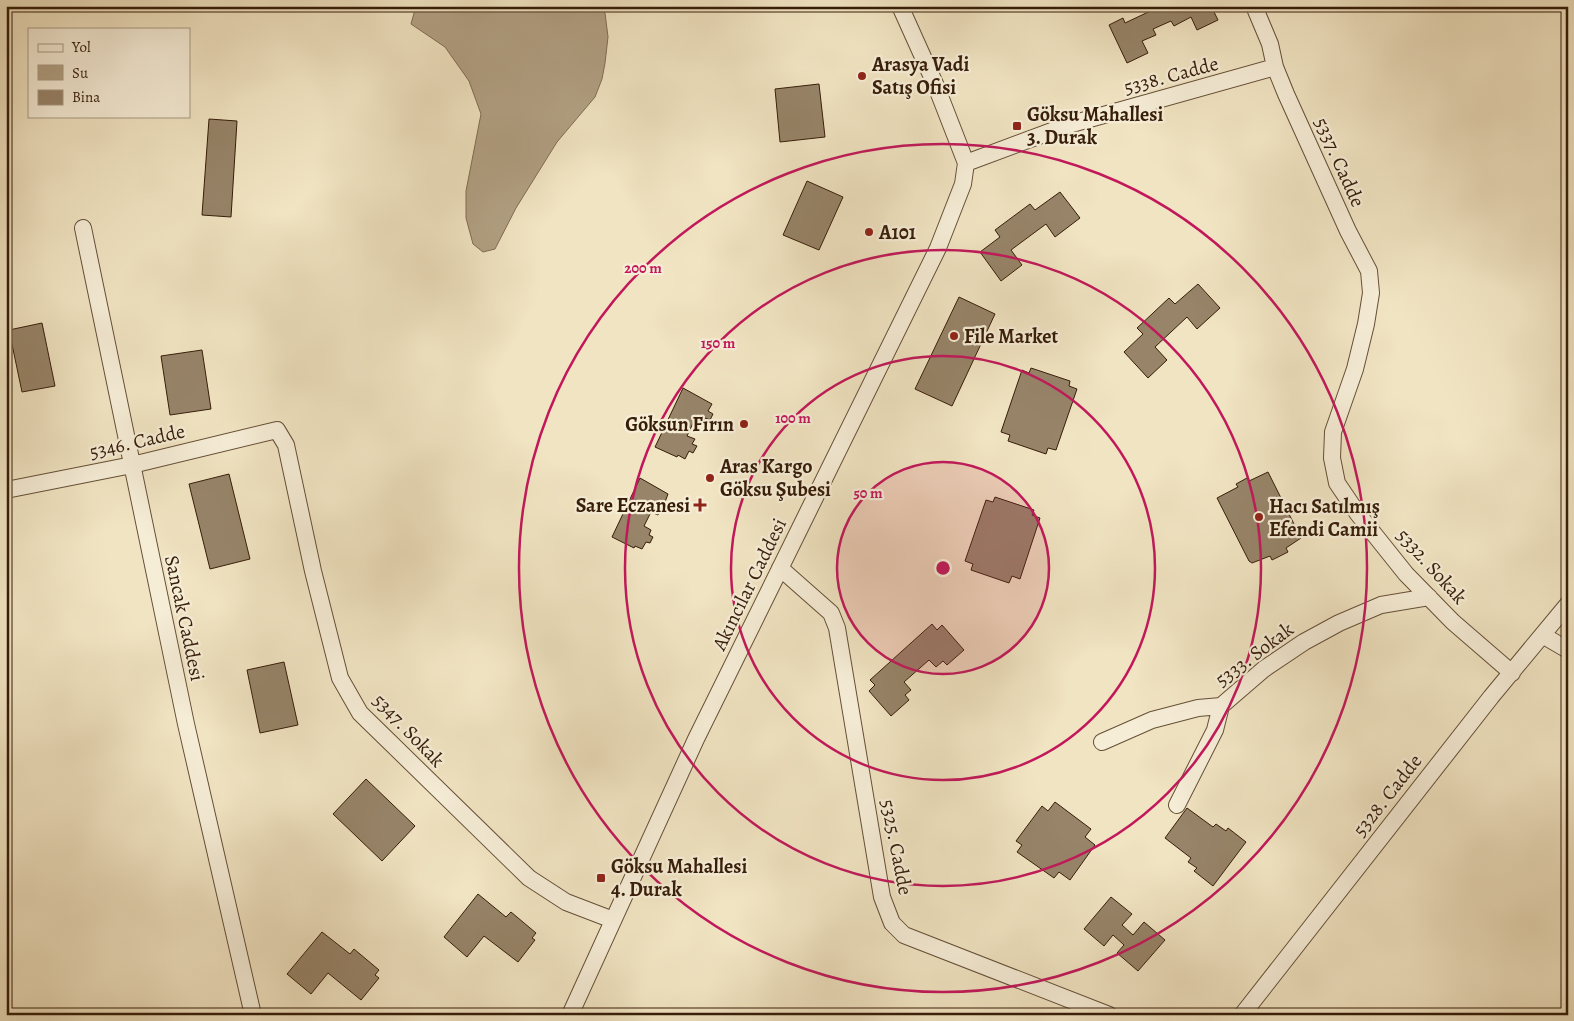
<svg xmlns="http://www.w3.org/2000/svg" width="1574" height="1021" font-family="Alegreya,serif">
	<rect width="100%" height="100%" fill="#f1e4c2"/>
	<filter id="stains"><feTurbulence type="fractalNoise" baseFrequency=".004" numOctaves="4"/><feColorMatrix values="0 0 0 0 .2 0 0 0 0 .09 0 0 0 0 .02 0 0 0 .5 -.17"/></filter>
	<radialGradient id="worn" r=".72"><stop offset=".6" stop-color="#630" stop-opacity="0"/><stop offset="1" stop-color="#630" stop-opacity=".3"/></radialGradient>
	<path fill="#b1a083" stroke="#806c52" d="M416,6H595L605,13L608,37L605,63L602,79L595,97L557,142L516,208L495,249L483,252L473,244L466,218V191L481,114L469,81L445,47L411,24Z"/>
	<path fill="#978469" stroke="#361d09" d="M1161,6H1211L1218,20L1197,30L1191,17L1174,26L1171,21L1153,29L1156,35L1142,41L1148,53L1127,63L1109,25L1123,18L1125,23Z
		M819,84L825,137L780,142L775,89Z
		M209,119L237,121L231,217L202,215Z
		M807,181L843,197L819,250L783,235Z
		M1060,192L1080,218L1055,237L1046,224L1011,250L1022,265L1001,281L980,252L1000,237L995,230L1030,204L1035,210Z
		M1198,284L1220,308L1197,329L1187,317L1155,347L1167,360L1148,378L1124,352L1143,334L1137,328L1169,298L1175,304Z
		M959,297L995,314L952,406L915,389Z
		M42,323L55,386L22,392L9,330Z
		M202,350L211,409L170,415L161,356Z
		M1031,368L1070,381L1069,386L1077,389L1056,450L1048,448L1046,454L1008,441L1010,435L1001,432L1022,370L1029,373Z
		M683,388L712,404L708,411L713,414L710,420L705,418L702,425L694,421L687,436L695,439L692,444L697,446L693,453L689,451L685,459L678,455L677,457L655,447Z
		M1268,472L1301,538L1286,548L1288,552L1272,560L1270,556L1252,563L1249,561L1217,498L1238,487L1236,484L1247,478L1249,481Z
		M229,474L250,559L210,569L189,484Z
		M640,478L668,494L665,502L670,504L666,511L662,509L658,515L651,512L644,526L651,530L649,535L653,537L650,543L646,542L642,549L635,546L634,548L612,537Z
		M995,497L1034,510L1032,515L1040,518L1020,579L1012,576L1009,583L971,570L973,564L965,561L986,500L993,502Z
		M932,624L937,630L942,625L964,650L947,665L943,661L936,667L929,660L904,682L911,690L905,695L909,700L891,716L869,691L875,685L870,680Z
		M284,662L298,725L260,733L247,670Z
		M366,779L415,826L382,861L333,814Z
		M1055,802L1091,829L1085,837L1095,845L1070,880L1059,872L1054,878L1017,852L1022,845L1016,841L1042,806L1048,811Z
		M1187,808L1213,827L1216,824L1226,831L1228,828L1246,842L1213,886L1194,871L1197,868L1188,862L1191,858L1165,838Z
		M478,894L506,917L511,912L536,933L532,938L535,940L518,962L484,936L467,957L444,937Z
		M1111,897L1132,914L1122,925L1133,935L1144,922L1165,940L1138,971L1117,953L1124,945L1113,935L1104,946L1084,929Z
		M322,932L350,954L354,949L379,970L375,975L379,978L361,1000L328,973L311,994L287,974Z"/>
	<g fill="none" stroke-linecap="round" stroke-linejoin="round">
		<defs>
			<path id="minor" d="M1254,6L1270,44L1275,67L1286,94L1348,231L1369,271L1371,293L1366,324L1355,369L1333,432L1332,458L1337,483L1358,514L1406,574L1453,622L1512,673
				M966,163L1068,125L1275,67
				M83,228L186,724L253,1015
				M6,490L132,465L277,430L286,445L313,571L340,678L360,713L529,878L566,902L613,920
				M780,568L831,613L837,628L882,897L892,923L904,935L1109,1015
				M1544,636L1568,650
				M1102,742L1152,720L1198,708L1221,706L1264,669L1304,642L1339,623L1381,605L1429,597
				M1177,805L1215,730L1221,706
				M570,1015L696,739L938,248L963,184L966,163L936,86L900,6
				M1242,1015L1491,697L1568,604"/>
		</defs>
		<use href="#minor" stroke="#654f37" stroke-width="18"/>
		<use href="#minor" stroke="#f6edd7" stroke-width="16"/>
	</g>
	<circle cx="943" cy="568" r="106" fill="#c2185b" fill-opacity=".12"/>
	<g fill="none" stroke="#c2185b" stroke-width="2.5">
		<circle cx="943" cy="568" r="106"/>
		<circle cx="943" cy="568" r="212"/>
		<circle cx="943" cy="568" r="318"/>
		<circle cx="943" cy="568" r="424"/>
	</g>
	<g fill="#8f2418" stroke="#f6edd7" stroke-width="2">
		<circle cx="862" cy="76" r="5"/>
		<rect x="1012" y="121" width="10" height="10" rx="2.5"/>
		<circle cx="869" cy="232" r="5"/>
		<circle cx="954" cy="336" r="5"/>
		<circle cx="744" cy="424" r="5"/>
		<circle cx="710" cy="478" r="5"/>
		<path d="M697.5 497.5h5v5h5v5h-5v5h-5v-5h-5v-5h5z"/>
		<circle cx="1259" cy="517" r="5"/>
		<rect x="596" y="873" width="10" height="10" rx="2.5"/>
	</g>
	<g text-anchor="middle" stroke-width="4.5" stroke-linejoin="round" paint-order="stroke">
		<g font-size="20" font-weight="bold" fill="#361d09" stroke="#f6edd7" text-anchor="start">
			<text x="872" y="71">Arasya Vadi<tspan x="872" dy="23">Satış Ofisi</tspan></text>
			<text x="1027" y="121">Göksu Mahallesi<tspan x="1027" dy="23">3. Durak</tspan></text>
			<text x="879" y="239">A101</text>
			<text x="964" y="343">File Market</text>
			<text x="734" y="431" text-anchor="end">Göksun Fırın</text>
			<text x="720" y="473">Aras Kargo<tspan x="720" dy="23">Göksu Şubesi</tspan></text>
			<text x="690" y="512" text-anchor="end">Sare Eczanesi</text>
			<text x="1269" y="513">Hacı Satılmış<tspan x="1269" dy="23">Efendi Camii</tspan></text>
			<text x="611" y="873">Göksu Mahallesi<tspan x="611" dy="23">4. Durak</tspan></text>
		</g>
		<g font-size="20" fill="#361d09" stroke="#f6edd7">
			<text transform="translate(1171 75) rotate(-15)" y="7">5338. Cadde</text>
			<text transform="translate(1340 162) rotate(66)" y="7">5337. Cadde</text>
			<text transform="translate(137 441) rotate(-13)" y="7">5346. Cadde</text>
			<text transform="translate(1432 566) rotate(48)" y="7">5332. Sokak</text>
			<text transform="translate(749 584) rotate(-64)" y="7">Akıncılar Caddesi</text>
			<text transform="translate(185 618) rotate(78)" y="7">Sancak Caddesi</text>
			<text transform="translate(1254 654) rotate(-37)" y="7">5333. Sokak</text>
			<text transform="translate(409 730) rotate(46)" y="7">5347. Sokak</text>
			<text transform="translate(1387 795) rotate(-52)" y="7">5328. Cadde</text>
			<text transform="translate(897 847) rotate(79)" y="7">5325. Cadde</text>
		</g>
	</g>
	<circle cx="943" cy="568" r="8" fill="#c2185b" stroke="#f6edd7" stroke-width="2.5"/>
	<g font-size="15" text-anchor="middle" font-weight="bold" fill="#c2185b" stroke="#f6edd7" stroke-width="4.5" stroke-linejoin="round" paint-order="stroke">
		<text x="643" y="273">200 m</text>
		<text x="718" y="348">150 m</text>
		<text x="793" y="423">100 m</text>
		<text x="868" y="498">50 m</text>
	</g>
	<rect width="1574" height="1021" fill="none" stroke="#f1e4c2" stroke-width="25"/>
	<rect x="8" y="8" width="1559" height="1006" fill="none" stroke="#361d09" stroke-width="2.5"/>
	<rect x="12" y="12" width="1549" height="996" fill="none" stroke="#361d09"/>
	<rect x="28" y="28" width="162" height="90" fill="#f6edd7" stroke="#a99a85"/>
	<rect x="38" y="44" width="25" height="8" fill="#f6edd7" stroke="#a99a85"/>
	<text x="72" y="52" font-size="15" fill="#361d09">Yol</text>
	<rect x="38" y="65" width="25" height="15" fill="#b1a083" stroke="#a99a85"/>
	<text x="72" y="78" font-size="15" fill="#361d09">Su</text>
	<rect x="38" y="90" width="25" height="15" fill="#978469" stroke="#a99a85"/>
	<text x="72" y="102" font-size="15" fill="#361d09">Bina</text>
	<rect width="100%" height="100%" filter="url(#stains)"/>
	<rect width="100%" height="100%" fill="url(#worn)"/>
</svg>
